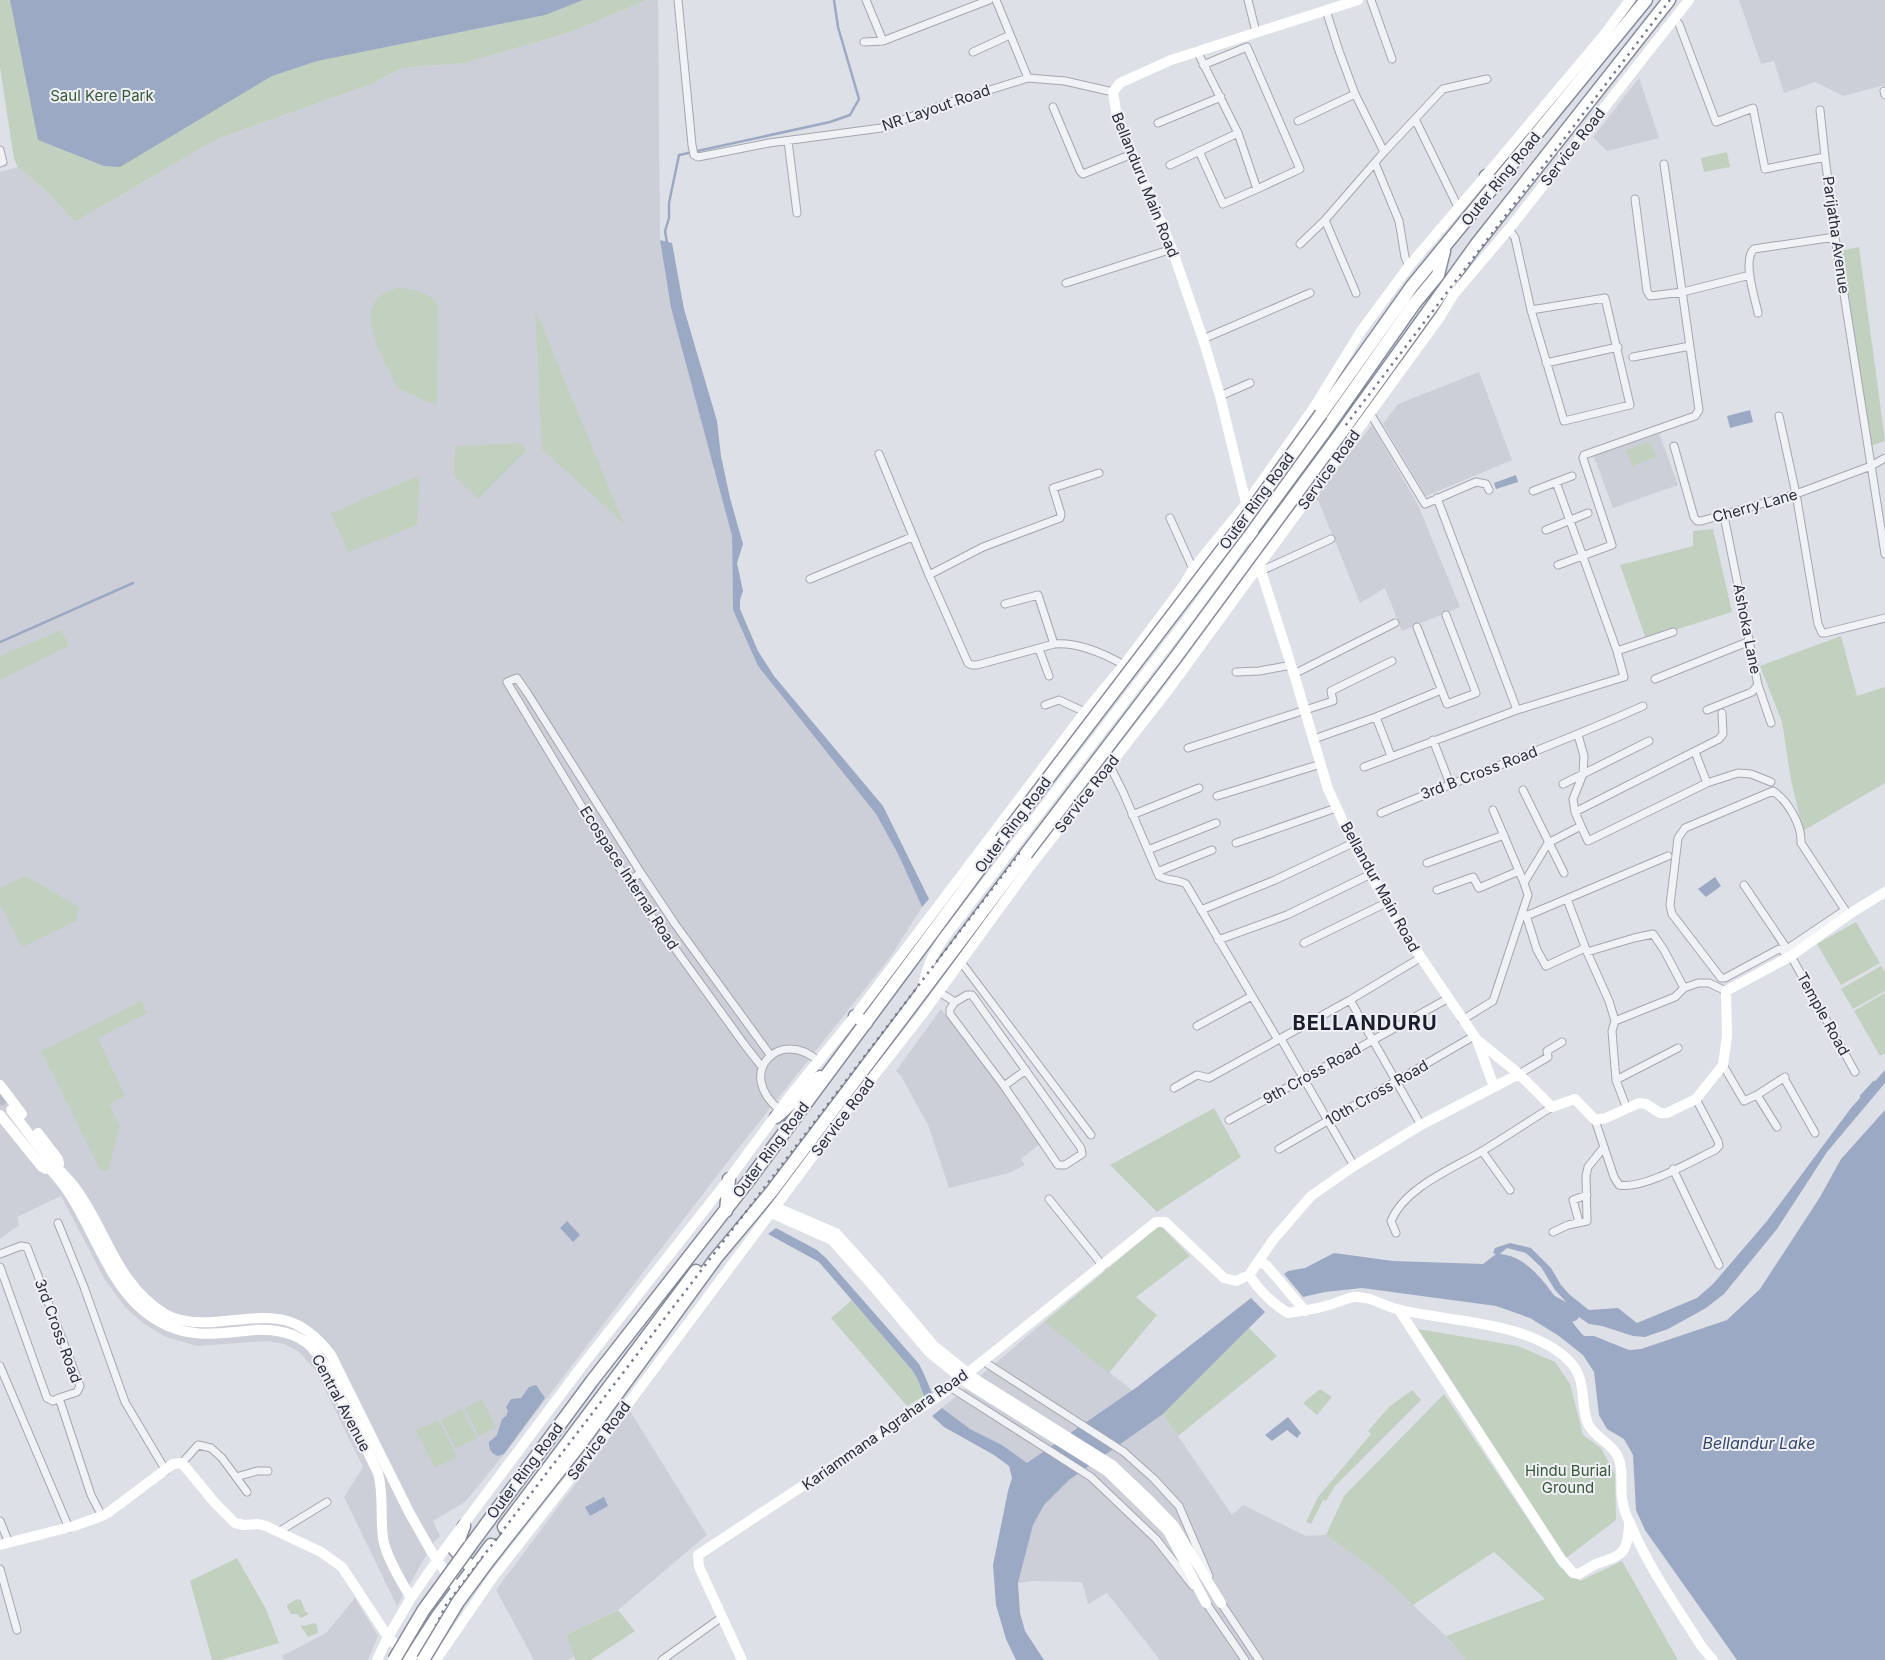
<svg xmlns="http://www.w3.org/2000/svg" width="1885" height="1660" font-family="Inter,sans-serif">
	<rect width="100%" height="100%" fill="#dee0e7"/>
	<path fill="#cdcfd8" d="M648,0H658L660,240L671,308L732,536L733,610L758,666L876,814L898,854L922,907L891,956L722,1169L498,1462L465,1502L433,1521L440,1536L434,1542L397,1606L344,1497L363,1467L315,1369L299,1352L284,1344L268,1341L197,1346L166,1337L144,1324L125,1307L105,1280L61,1196L17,1217L19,1225L0,1239V172L18,167L45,190L75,222L217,139L372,84L402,68L465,63L568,33Z
		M1739,0H1885V85L1843,96L1815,82L1784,93L1774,61L1761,64Z
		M1639,78L1659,138L1607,151L1593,137Z
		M1479,372L1512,460L1426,496L1383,424L1398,404Z
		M1372,425L1418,505L1460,607L1402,631L1385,588L1360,603L1319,502L1315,498Z
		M1658,430L1678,485L1613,508L1592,451Z
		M941,1009L1042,1142L1021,1159L1025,1165L1009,1173L949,1188L928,1125L901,1076L896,1071Z
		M1044,1322L1163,1414L1232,1515L1243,1505L1306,1536L1326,1535L1381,1575L1446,1636L1466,1660H1160L1107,1593L1088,1604L1082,1582L1033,1581L1018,1583L1033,1525L1044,1505L1026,1463L1002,1445L970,1429L942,1408Z
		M630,1411L707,1535L618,1610L566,1635L574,1657L569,1660H534L496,1590Z
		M355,1598L378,1636L368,1660H284L282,1656L326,1633Z"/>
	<path fill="#c2d0c0" d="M0,0H648L568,33L465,63L402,68L372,84L217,139L75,222L45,190L18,167L14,159L0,67Z
		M1727,152L1730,167L1704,172L1701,158Z
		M1859,247L1885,441L1870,446L1839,251Z
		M398,288C410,288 431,293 438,304L437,406L397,388C384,358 345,300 398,288Z
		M535,309L624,524L542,449Z
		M1650,441L1656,457L1632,466L1626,450Z
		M522,443L526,451L478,499L454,476L455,446Z
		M420,475L417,525L348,552L331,513Z
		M1713,529L1732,612L1646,639L1620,565L1693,546V531Z
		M61,630L69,646L0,680V656Z
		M1841,636L1857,696L1885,687V783L1803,831L1791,780L1782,722L1760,666Z
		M26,876L79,907L76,921L22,947L0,903V888Z
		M1856,922L1880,963L1841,985L1817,944Z
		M1881,966L1885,972V991L1853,1009L1841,989Z
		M1885,993V1053L1880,1056L1854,1011Z
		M141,1001L147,1013L98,1038L125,1096L109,1104L120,1126L108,1171L100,1170L41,1051Z
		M1214,1108L1241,1157L1157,1212L1110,1165Z
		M1160,1225L1190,1256L1136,1297L1157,1315L1109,1373L1044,1322Z
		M852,1300L912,1370L917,1378L924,1396L907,1406L831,1318Z
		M1249,1328L1277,1356L1178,1436L1163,1414Z
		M1418,1329L1518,1346L1555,1362L1570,1384L1583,1435L1601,1448L1615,1474L1616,1520L1566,1558Z
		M1320,1389L1332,1397L1317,1415L1303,1403Z
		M1412,1390L1421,1400L1335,1486L1326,1501L1323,1500L1311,1524L1306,1522L1318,1497L1371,1434L1368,1431L1389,1407Z
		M1444,1394L1560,1567L1580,1581L1622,1561L1678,1660H1466L1446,1636L1545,1599L1494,1552L1413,1605L1381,1575L1326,1535L1344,1496Z
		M482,1399L496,1427L479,1436L465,1408Z
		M462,1409L477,1438L456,1449L441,1420Z
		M438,1420L457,1457L435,1468L416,1430Z
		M237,1558L266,1609L279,1643L221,1660H212L190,1581Z
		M297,1599L301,1600L305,1611L309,1614L301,1618L297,1614H291L287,1607V1605Z
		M618,1610L635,1631L591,1660H575L566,1635Z
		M314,1623L317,1625L318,1633L308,1637L300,1625L304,1626Z"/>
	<path fill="#9ca9c4" d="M10,0H583L545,15L317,61L272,76L120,167L104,166L38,140Z
		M660,240L672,243L684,309L717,421L721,456L730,498L743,544L737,563L743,591L740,600V609L758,651L774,676L883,806L929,899L922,907L898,854L876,814L758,666L733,610L732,536L671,308Z
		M1750,410L1753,422L1730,428L1727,416Z
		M1516,475L1518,482L1496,489L1494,483Z
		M1715,877L1721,886L1706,897L1698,889Z
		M1885,1070V1083L1827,1152L1777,1229L1724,1294L1706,1308L1668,1329L1645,1337L1633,1336L1602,1326L1589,1324L1569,1310L1566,1302L1555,1290L1541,1267L1526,1253L1507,1248L1500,1254C1539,1257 1560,1311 1584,1336H1594L1629,1350L1641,1349L1727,1320L1760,1289L1820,1197L1841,1159L1885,1110V1660H1737L1645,1530L1636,1510L1633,1455L1624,1439L1607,1429L1599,1415L1594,1372L1583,1355L1559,1336L1530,1318L1496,1306L1362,1288L1325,1292L1303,1297L1284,1274L1288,1271L1305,1268L1334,1253L1393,1261L1483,1264L1496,1254L1493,1253L1495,1248L1510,1243L1531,1248L1551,1268L1561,1285L1570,1295L1589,1310L1618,1308L1637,1323L1697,1298L1713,1284L1767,1221L1851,1108Z
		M567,1221L580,1235L573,1242L560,1228Z
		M776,1228L817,1250L826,1258L919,1364L924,1374L932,1393L924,1396L917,1378L912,1370L819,1262L768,1234Z
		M1251,1298L1265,1312L1163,1414L1069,1480L1044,1505L1033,1525L1018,1583L1020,1613L1025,1631L1044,1660H1016L1006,1639L996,1605L993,1565L1008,1491L1012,1478L1009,1466L994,1455L944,1427L932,1416L942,1408L970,1429L1002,1445L1027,1463L1137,1387Z
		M536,1385L545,1398L504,1454L498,1456C491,1453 489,1450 489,1442L497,1435L502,1419L506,1416L508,1411L506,1407L511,1399L521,1398L529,1387Z
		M1288,1417L1301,1433L1297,1438L1287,1430L1272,1441L1265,1435Z
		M604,1497L608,1506L590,1516L585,1507Z"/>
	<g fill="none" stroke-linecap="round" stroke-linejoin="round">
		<path stroke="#9ca9c4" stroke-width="2.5" d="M667,243L665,231L669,218V203L679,155L830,122L850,115L859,99L838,27L834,0
			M0,642L133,583
			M1861,1096L1874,1082"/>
		<path stroke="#9ca9c4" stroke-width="15" d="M1545,1299L1572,1314"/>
		<path stroke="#babcc5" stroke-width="10" stroke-dasharray="10 5" stroke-linecap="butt" d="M0,1095L11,1110"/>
		<defs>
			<path id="street" d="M678,0L692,145L694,155L698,157L769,143L881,128L948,103L1028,78L1065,81L1113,92
				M866,0L883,41
				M996,0L1028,78
				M1248,0L1256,32
				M1371,0L1392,59
				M1326,10L1339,51L1355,94L1384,152
				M1674,19L1679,24L1716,122L1753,108L1765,169L1825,157L1835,237L1885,554
				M864,42L883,41L989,0
				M1197,51L1238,133L1257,189L1223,204L1199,151
				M973,52L1010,35
				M1203,65L1247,47L1300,169L1257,189
				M1884,91L1885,95
				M1053,107L1080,171L1083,174L1132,154
				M1820,110L1825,157
				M1415,119L1458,207
				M1298,121L1355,94
				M1158,123L1221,97
				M788,141L797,213
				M0,150L3,162L0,163
				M1375,163L1399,221L1405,257L1409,266
				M1170,165L1238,133
				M1635,199L1647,291L1650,296L1683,292L1750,275
				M1325,220L1356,293
				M1509,229L1515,238L1531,310L1564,421L1630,405L1605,298L1531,310
				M1300,244L1325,220L1384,152L1443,89L1487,79
				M1066,283L1172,249
				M1758,313C1755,298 1742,260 1754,249L1835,237
				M1203,339L1310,293
				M1633,357L1690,346
				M1546,363L1618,347
				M1220,396L1250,383
				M1370,413L1425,504L1476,482L1486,484L1489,490
				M1779,416L1796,494L1818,624L1822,633H1825L1885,618
				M1674,446L1694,517L1697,521H1701L1796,494L1871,466L1885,458
				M879,454L929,575L968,663L972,665H977L1054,644C1078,642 1103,653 1124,665
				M1533,491L1572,476
				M1437,498L1517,710
				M1170,518L1193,569
				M1546,530L1588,513
				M1558,565L1612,545L1583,458L1584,455L1695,416L1699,410L1664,164
				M1261,571L1331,539
				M929,575L983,547L1060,518L1061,514L1053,488L1099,473
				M810,579L912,537
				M1005,604L1038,595L1054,644
				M1417,627L1447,704L1476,693L1446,615
				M1039,649L1049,676
				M1617,651L1673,632
				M1236,672L1259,671L1292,665
				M1294,674L1395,623
				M1655,679L1750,641
				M1758,685L1771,723
				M1045,705L1059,700L1085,712
				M1707,710L1752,692L1758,685L1724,516
				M1376,717L1391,756
				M1314,739L1376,717L1441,690
				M1433,740L1450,784
				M1188,748L1333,701L1331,691L1392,661
				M1695,752L1707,783
				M1110,766L1123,792L1159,876C1167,881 1177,879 1186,884L1278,1040
				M1364,767L1517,710L1624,677L1617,651L1556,482
				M1563,784L1649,741
				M1523,790L1564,873
				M1217,796L1321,764
				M1493,810L1524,883
				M1575,812L1719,739L1723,734L1722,713
				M1381,813C1468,776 1557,745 1643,706
				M1132,815L1199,788
				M1581,826L1588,841L1707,783L1738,773L1751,774L1771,782
				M1236,843L1336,808
				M1148,850L1216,823
				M1427,863L1504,835
				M1157,872L1212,850
				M628,881L641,873
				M1744,885L1787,949
				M1437,890L1473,877L1479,888L1519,871
				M1567,899L1587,952L1609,1001L1615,1021
				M1201,910L1275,880L1353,843
				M1526,915L1537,950L1546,966L1585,948
				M1522,916L1531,914L1668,856
				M1218,940L1287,915L1369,875
				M1304,943L1386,903
				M1587,952L1634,938L1653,934L1664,950L1684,988
				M1785,953L1787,949L1845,910L1801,843C1802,825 1788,801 1773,791L1685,828L1678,838L1670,905L1672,914L1721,978H1725L1779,949L1782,950L1788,957
				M1791,956L1855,1072
				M1420,958L1350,1000L1421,1125
				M961,962L1091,1135
				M939,992L955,1002L950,1009V1014L1004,1086L1058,1165H1065L1082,1154L1081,1148L972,995H967L955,1002
				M1462,1020L1493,1001L1528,895L1524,883L1548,843L1581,826L1575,812L1573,799L1583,774L1584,756L1578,735
				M1197,1026L1252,996
				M1281,1039L1354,1166
				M1723,1065L1744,1101L1757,1095L1785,1077
				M762,1067L744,1044L640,900L605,845L507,682L517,678L528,694L641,873L675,924L771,1056
				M1519,1074L1548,1057L1547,1051L1562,1042
				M1784,1078L1815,1133
				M1616,1080L1678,1048
				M1004,1086L1026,1070
				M1174,1088L1197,1075L1209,1078L1350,1000
				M1757,1095L1777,1127
				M1627,1109L1616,1080L1612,1031L1615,1021L1675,997L1684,988L1698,983H1709L1726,991
				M780,1110C734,1073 780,1027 818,1061
				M1229,1120L1447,999
				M1595,1120L1614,1177L1619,1185C1643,1190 1692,1161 1715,1150L1719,1146L1718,1141L1696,1099
				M1279,1149L1474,1036
				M1482,1151L1510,1190
				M1673,1169L1719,1265
				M1049,1199L1103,1266
				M1579,1222L1573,1200L1587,1195
				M58,1223L84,1287L125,1402L166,1471
				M1553,1232L1568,1225L1587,1221L1586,1176L1588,1167L1604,1147
				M1396,1233L1391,1221C1405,1187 1454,1168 1484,1150C1507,1136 1529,1121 1552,1107
				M0,1254L21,1246L27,1247L80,1386L77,1392L59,1398L91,1495L102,1516
				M0,1267L47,1398L53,1401L59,1398
				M983,1361L1124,1452L1154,1479L1179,1506L1209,1576
				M0,1366L69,1528
				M950,1387L1091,1477L1156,1539L1193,1586
				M182,1463L198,1445L211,1448L222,1458L247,1492
				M236,1477L257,1471H268
				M0,1521L9,1543
				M281,1533L283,1529L327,1502
				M0,1569L17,1630
				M1204,1600L1245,1660
				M1219,1600L1259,1660
				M662,1660L722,1617"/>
			<path id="highway" d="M1486,176L1496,185
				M1321,414L1412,286L1646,0
				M1341,433L1476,245L1669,0
				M1252,530L1322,435L1414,304L1438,275L1444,251
				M855,1016L866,1023
				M776,1117C792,1105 803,1087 820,1077
				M726,1211L729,1179
				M464,1526L455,1550L469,1565
				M504,1527L696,1271
				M470,1546L592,1381L749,1180L1001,840
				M489,1560L582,1442L716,1258L772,1191L1026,854
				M409,1660L439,1614L491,1545"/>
		</defs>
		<use href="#street" stroke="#a4a7b0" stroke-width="9"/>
		<use href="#highway" stroke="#878c9c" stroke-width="15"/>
		<use href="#street" stroke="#f1f2f5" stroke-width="7"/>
		<path stroke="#fff" stroke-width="10" d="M1247,507L1220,396L1204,342L1172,249L1117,117L1113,92L1120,83L1171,60L1358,0
			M1251,524L1261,571L1294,674L1328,789L1353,843L1397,922L1477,1040L1494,1087
			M922,990C926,971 931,956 943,939L1195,609L1252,530
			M1477,1040L1519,1074L1552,1107L1575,1099L1595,1120L1606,1118L1639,1103L1646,1104L1660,1113H1667L1696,1099L1723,1065L1727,1036L1726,991L1791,956L1851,913L1885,892
			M0,1085L22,1114
			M11,1110C23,1126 35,1143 48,1158C57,1168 68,1178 76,1189C107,1231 116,1284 165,1314C179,1322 196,1323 213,1322C266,1318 295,1307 331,1355L409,1512L431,1551L457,1589L462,1593
			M0,1115L42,1167L46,1169
			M38,1133L58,1159L59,1164
			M44,1161C52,1172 62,1182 69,1193C98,1237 112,1296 160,1322C189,1338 214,1334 245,1331C265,1328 290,1330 307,1343C325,1359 334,1384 344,1405C356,1427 367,1450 378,1473C384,1495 380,1516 383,1538C385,1555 402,1583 411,1598
			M775,1207L836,1233L879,1281
			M771,1213L832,1240L873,1286
			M1260,1261L1267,1266L1305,1311
			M1249,1275C1259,1290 1273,1304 1288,1313C1302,1311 1316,1309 1329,1305C1337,1303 1346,1298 1354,1297C1372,1296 1384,1307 1401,1310C1452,1322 1534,1322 1571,1363C1587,1380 1580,1405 1588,1424C1595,1438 1612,1443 1618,1457C1624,1470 1620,1485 1622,1498C1623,1506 1626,1516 1630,1523C1648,1567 1677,1607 1702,1647L1713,1660
			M1399,1310L1561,1559L1573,1573L1579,1574C1584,1571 1590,1567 1596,1564C1622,1555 1628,1554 1629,1524
			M1150,1501L1174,1526L1221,1603
			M1144,1507L1168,1531L1206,1603
			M0,1545L74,1526L102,1516L109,1512L173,1464L182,1463L215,1503L235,1523L244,1525L258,1524L266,1526L321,1552L342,1567L388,1637L405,1654
			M377,1660L388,1637L411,1598L445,1549L585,1362L729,1179L790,1096L855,1016L1085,712L1124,665L1184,585L1193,569L1205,554L1246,504L1313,409L1361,331L1409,266L1500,159L1604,35L1630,0
			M436,1660L493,1577L610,1428L851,1105L921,1016L1028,869L1166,693L1440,317L1454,294L1509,229L1689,0
			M742,1660L699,1567L698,1555L943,1393L1156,1222H1165L1224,1278L1236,1281L1249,1275L1273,1240L1311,1196L1354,1166L1421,1125L1519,1074"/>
		<use href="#highway" stroke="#fff" stroke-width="12"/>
		<path stroke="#797e8f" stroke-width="2.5" stroke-dasharray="2.5 5" stroke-linecap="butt" d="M419,1660L446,1605L1670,0"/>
		<defs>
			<path id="highway-bridge" d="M1001,840L1238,529L1321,414
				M1026,854L1176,657L1341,433
				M394,1660L423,1611L470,1546
				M423,1660L458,1602L489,1560"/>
		</defs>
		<use href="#highway-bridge" stroke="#878c9c" stroke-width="15" stroke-linecap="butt"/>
		<path stroke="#fff" stroke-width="10" d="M879,1281L934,1346L975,1379L1112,1465L1150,1501
			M873,1286L929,1352L970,1385L1107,1471L1144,1507"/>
		<use href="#highway-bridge" stroke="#fff" stroke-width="12"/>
	</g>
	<g text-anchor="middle" stroke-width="4" stroke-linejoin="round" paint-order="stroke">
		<g font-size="15" fill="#385737" stroke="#eef0f5">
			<text x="102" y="101">Saul Kere Park</text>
			<text x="1568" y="1476">Hindu Burial<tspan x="1568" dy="17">Ground</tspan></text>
		</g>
		<g font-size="15" fill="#292d3c" stroke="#eef0f5">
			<text transform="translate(936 108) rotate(-19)" y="5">NR Layout Road</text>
			<text transform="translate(1573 147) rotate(-52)" y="5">Service Road</text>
			<text transform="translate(1501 179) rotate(-51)" y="5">Outer Ring Road</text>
			<text transform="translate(1145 185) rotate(68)" y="5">Bellanduru Main Road</text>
			<text transform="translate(1836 235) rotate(82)" y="5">Parijatha Avenue</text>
			<text transform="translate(1329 470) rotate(-54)" y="5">Service Road</text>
			<text transform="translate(1257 501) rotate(-54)" y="5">Outer Ring Road</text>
			<text transform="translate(1755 506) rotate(-16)" y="5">Cherry Lane</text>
			<text transform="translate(1747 629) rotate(79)" y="5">Ashoka Lane</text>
			<text transform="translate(1479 773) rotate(-21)" y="5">3rd B Cross Road</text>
			<text transform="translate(1087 794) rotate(-52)" y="5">Service Road</text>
			<text transform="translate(1013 825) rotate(-53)" y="5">Outer Ring Road</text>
			<text transform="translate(629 878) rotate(57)" y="5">Ecospace Internal Road</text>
			<text transform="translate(1380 887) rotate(61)" y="5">Bellandur Main Road</text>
			<text transform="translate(1823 1014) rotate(61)" y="5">Temple Road</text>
			<text transform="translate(1312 1074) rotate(-29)" y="5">9th Cross Road</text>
			<text transform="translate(1377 1093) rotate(-30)" y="5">10th Cross Road</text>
			<text transform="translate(843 1117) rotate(-53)" y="5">Service Road</text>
			<text transform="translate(771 1150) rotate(-53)" y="5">Outer Ring Road</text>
			<text transform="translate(58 1331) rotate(70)" y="5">3rd Cross Road</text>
			<text transform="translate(341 1403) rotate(62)" y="5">Central Avenue</text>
			<text transform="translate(885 1430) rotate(-35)" y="5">Kariammana Agrahara Road</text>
			<text transform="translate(599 1441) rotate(-53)" y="5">Service Road</text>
			<text transform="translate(525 1471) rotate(-53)" y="5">Outer Ring Road</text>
		</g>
		<g font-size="16" font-style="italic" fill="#36466d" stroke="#eef0f5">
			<text x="1759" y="1449">Bellandur Lake</text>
		</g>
		<g font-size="20" font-weight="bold" letter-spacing="1" fill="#1b1e2d" stroke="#eef0f5">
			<text x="1365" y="1030">BELLANDURU</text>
		</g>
	</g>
</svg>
